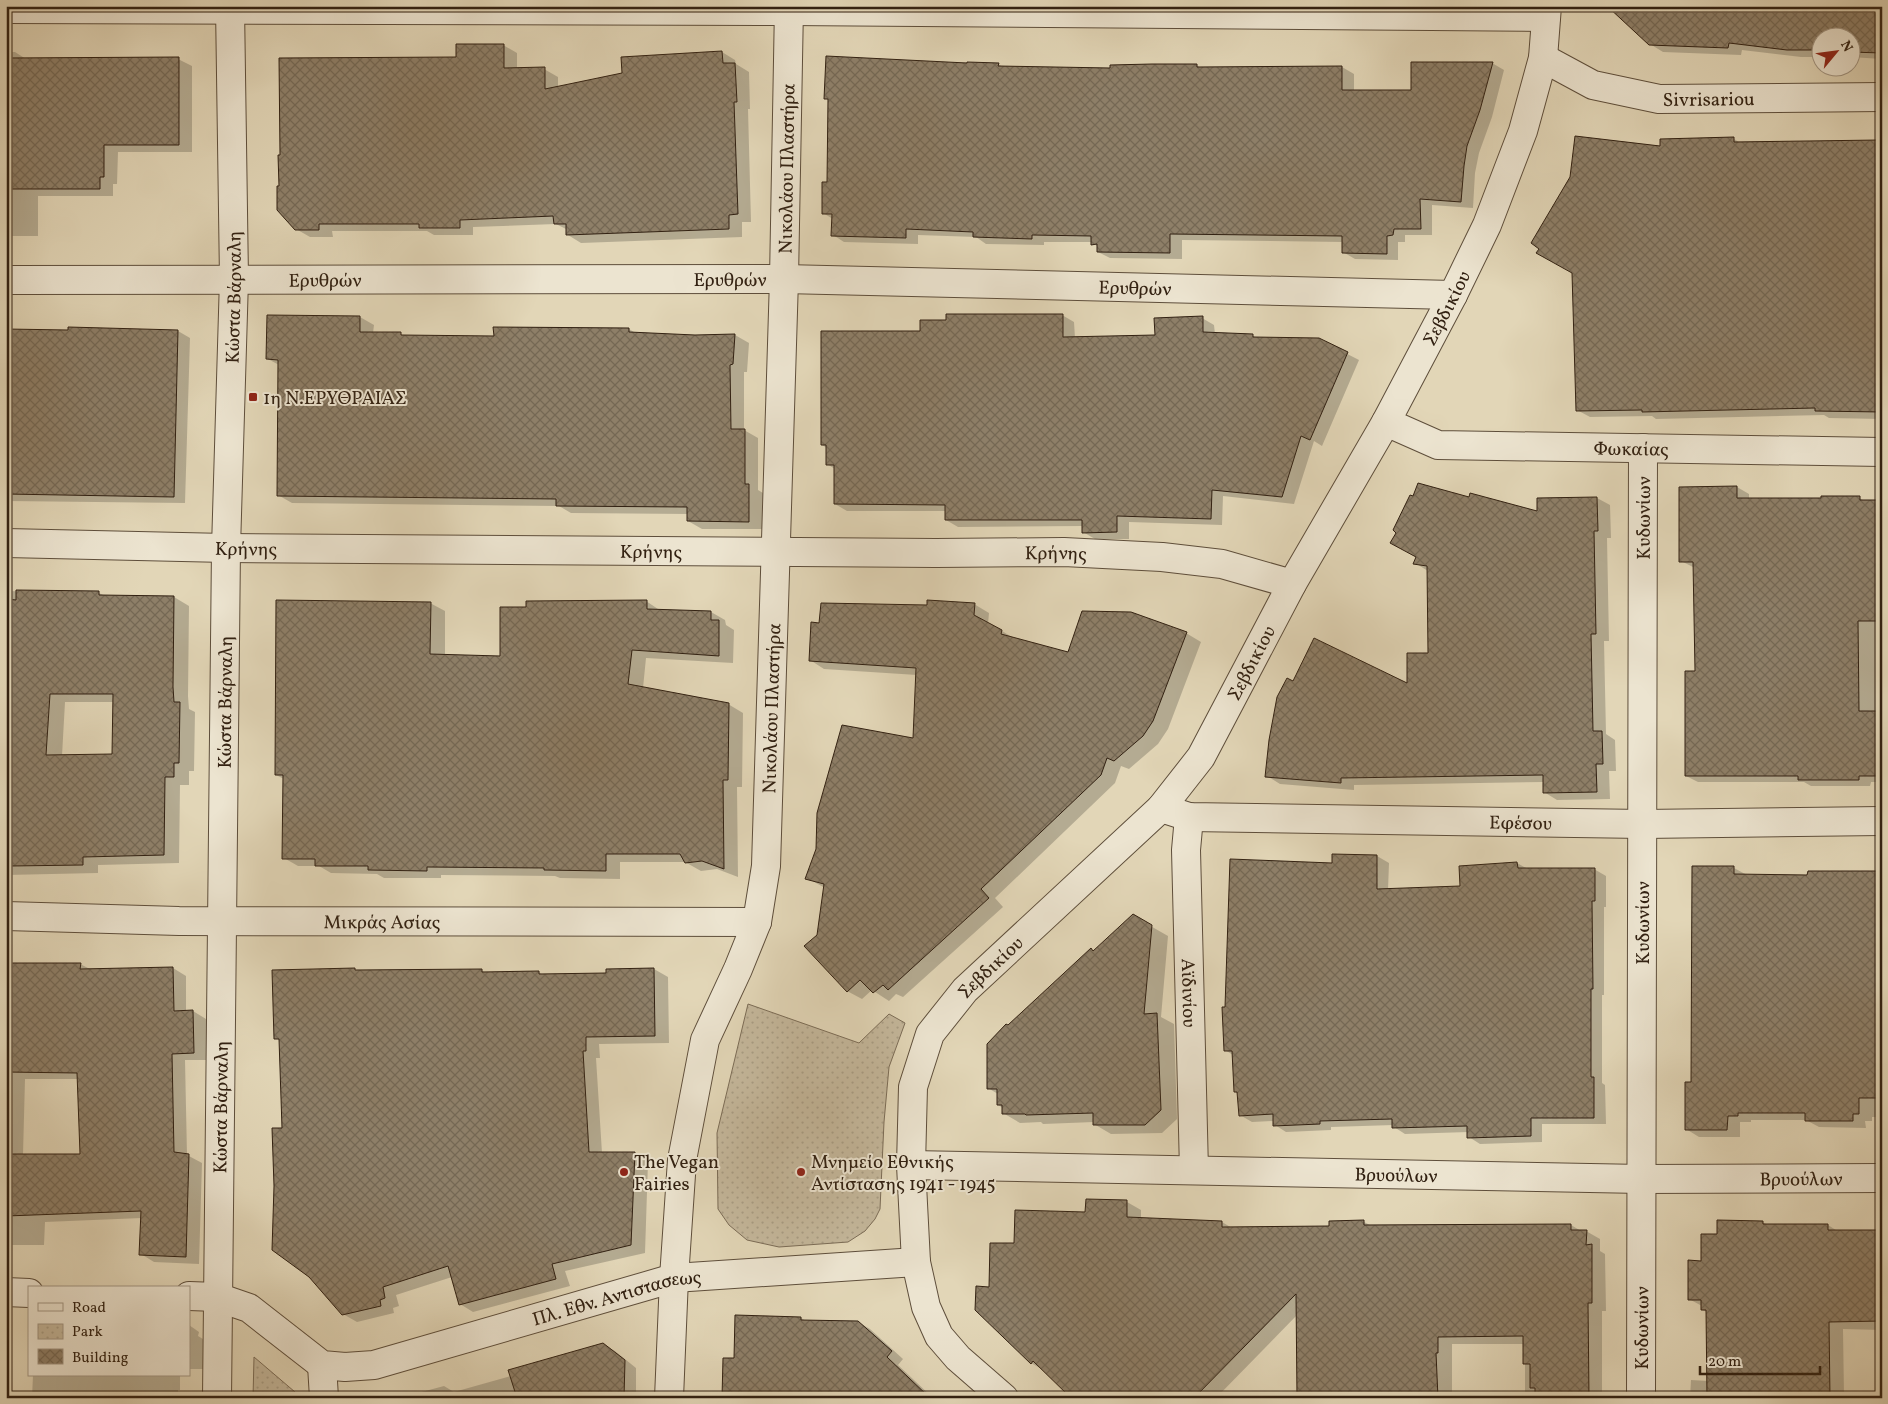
<svg xmlns="http://www.w3.org/2000/svg" width="1888" height="1404" font-family="Vollkorn,serif">
	<defs>
		<pattern id="park-dots" width="8" height="8" patternUnits="userSpaceOnUse" patternTransform="scale(1.25)"><rect width="8" height="8" fill="#c4b79b"/><path d="M2 2h.1M6 6h.1" fill="none" stroke="#a99d84" stroke-width="1.8" stroke-linecap="round"/></pattern>
		<pattern id="building-cross-hatch" width="8" height="8" patternUnits="userSpaceOnUse" patternTransform="scale(1.25)"><rect width="8" height="8" fill="#8e7f68"/><path d="M0 0l8 8M0 8l8-8" fill="none" stroke="#756854"/></pattern>
	</defs>
	<rect width="100%" height="100%" fill="#e2d6b7"/>
	<filter id="stains"><feTurbulence type="fractalNoise" baseFrequency=".004" numOctaves="4"/><feColorMatrix values="0 0 0 0 .2 0 0 0 0 .09 0 0 0 0 .02 0 0 0 .5 -.17"/></filter>
	<radialGradient id="worn" r=".72"><stop offset=".6" stop-color="#630" stop-opacity="0"/><stop offset="1" stop-color="#630" stop-opacity=".3"/></radialGradient>
	<path fill="url(#park-dots)" stroke="#7b6c56" d="M748,1004L859,1043L889,1014L905,1023L889,1067L884,1122L880,1209L875,1219L865,1231L848,1242L779,1247L747,1240L729,1225L718,1209L717,1133Z
		M254,1357L295,1392V1398H253Z"/>
	<path fill="#0003" fill-rule="evenodd" d="M1882,6V59L1850,57V38H1820V57H1801L1742,50L1741,55L1663,52L1650,44Z
		M503,45L517,53V69H544L558,77V87L722,52L735,60L736,64L749,72L750,109H748L751,222H742V237L581,243L568,235V230L556,224L473,227V235H434L427,231H332L333,237H310L296,229L457,58Z
		M6,52H15L26,59H178L192,66V152H118L117,184H113V196H38V236H6Z
		M1492,63L1504,70L1492,117L1479,153L1475,173L1473,208L1432,205V235H1405V242H1398V260L1355,259L1343,252V242L1182,240V259L1110,258L1098,252V247L1092,242H1044V245L986,244L976,237L918,235V244L844,242L833,235V219L823,213L828,183L830,101L826,98L969,64H998L1005,68L1111,70L1196,65L1201,68L1342,67L1354,74V91H1412Z
		M1734,139L1742,144L1879,141L1882,143V419L1829,418L1824,415L1656,419L1652,416L1590,417L1577,410L1661,148Z
		M1062,315L1074,322L1075,338L1156,336L1202,318L1214,325L1215,334L1253,336L1257,338L1318,339L1359,360L1322,446L1314,441L1294,504L1223,496L1222,525L1129,522V539H1095L1083,532V526L958,527L946,520V511H847L835,504V469L827,464V448L822,445L922,333L947,321Z
		M360,317L374,325L373,333L400,334L405,336L495,337V329H629L637,334L695,336L735,335L749,343L747,372H744V430L758,438V490L763,493L762,529H702L688,521V514L571,513L559,506L292,503L278,495L279,365L268,359Z
		M6,330L178,331L190,338L185,503L6,501Z
		M1737,487L1749,494V499L1859,498L1865,501H1882V782H1871L1870,786H1811L1804,782H1698L1686,776L1697,673L1695,568L1681,561L1680,488Z
		M1597,498L1610,505L1611,538H1607L1609,641H1604L1606,734L1615,740L1616,771H1609L1610,799L1557,800L1544,792V782L1354,785V790L1280,784L1267,776L1294,683L1409,685L1429,654L1428,571L1415,563L1470,499L1539,513Z
		M6,591L99,593L105,596L174,597L189,606L188,696L189,709L195,712L194,771H189V785H180L179,863L98,865V873L6,875ZM65,702H114L113,755L62,756Z
		M646,601L661,611L711,612L725,620L726,625L734,630L733,663L646,658L643,688L728,704L743,713L742,787H737L738,877L717,869L701,871L685,862H620V879L560,878L555,876L441,875V878H384L377,874L331,873L319,866H298L284,858V779L276,775L430,603L445,611V656L501,657Z
		M974,604L989,613L988,624L996,630L1002,631L1017,640L1068,653L1186,633L1201,642L1168,729L1158,744L1129,769L1121,766L1115,783L995,898L1003,907L903,997L896,994L889,1001L872,990L862,999L847,991L818,935L825,888L807,878L914,739L917,675L824,669L810,660L820,624L928,606Z
		M1377,856L1389,863L1388,890L1462,888L1517,863L1528,869H1594L1606,876V907H1604V995H1602V1083L1605,1085L1606,1124H1542V1142L1480,1144L1469,1137V1132L1405,1134L1394,1127V1125L1331,1127V1130L1286,1132L1275,1125L1274,1121L1252,1122L1240,1115L1239,1094L1235,1092L1233,1055L1225,1050L1226,1008L1333,864Z
		M1878,865H1882V1117H1872V1121H1865L1866,1128L1819,1127L1806,1120H1751V1122H1740V1137H1699L1686,1129L1692,1083L1734,868L1747,875L1809,876L1879,873Z
		M1133,916L1168,936L1161,1017L1174,1024L1177,1119L1162,1133L1111,1134L1094,1124V1122L1043,1124L1041,1122L1020,1123L1003,1113V1108L998,1105V1094L988,1088L1008,1026L1091,950L1094,952Z
		M6,964H80L92,970L173,968L186,976V1012L193,1011L206,1019L207,1060H185L187,1155L202,1163L199,1264L154,1262L141,1254L142,1218L45,1222L44,1245H6ZM25,1079H78L81,1155H23Z
		M654,969L668,977L669,1043L599,1044L600,1058H596L602,1153L634,1154L648,1162L645,1253L565,1271L570,1286L473,1312L460,1304L452,1277L396,1295L399,1306L393,1308L394,1313L357,1322L343,1314L283,1129L281,1041L276,1038L357,971L481,970L486,973L539,972L543,975L608,974Z
		M1127,1202L1141,1210V1219L1222,1222L1232,1228L1331,1227L1364,1222L1372,1226L1571,1225L1581,1231H1586L1600,1239V1251L1605,1254L1606,1311H1602V1398H1525V1344H1452V1398H1298V1314L1216,1398H1073L1045,1371L1031,1363L990,1288L1015,1245L1086,1213Z
		M1762,1222L1768,1225H1828L1839,1232L1882,1231V1330L1843,1329L1844,1395L1876,1394L1882,1388V1398H1690L1691,1380L1708,1381L1707,1312L1702,1310V1306L1689,1299L1702,1262L1718,1235Z
		M801,1318L806,1321L858,1322L870,1329L903,1359L898,1365L933,1398H724L735,1359Z
		M189,1325L199,1332L198,1336L203,1339V1369H189Z
		M602,1344L615,1351L636,1368V1398H399L444,1386L454,1392L511,1376Z
		M33,1375H180V1390H178V1398H32Z"/>
	<path fill="url(#building-cross-hatch)" stroke="#322112" fill-rule="evenodd" d="M1607,6H1882V53L1850,52V38H1820V50H1787L1729,43L1728,48L1649,45Z
		M456,44H504V68L545,67V89L622,73L621,57L722,51L723,63H735L737,102H734L738,214L729,215V229L566,235V224H554L553,216L460,220V228H419V224H319V230H295L277,210V186H279L278,155H280L279,58L456,57Z
		M826,56L967,63V62L999,63L998,66L1110,68V65L1152,64H1197V67L1342,66V90H1411V62H1493L1480,110L1467,146L1464,166L1461,202L1420,199L1421,229H1394L1393,235L1387,236V254L1342,253V236L1170,234V253L1097,252V244L1091,245V236L1032,235V239L973,237V232L906,229V238L831,236L832,214H822V182H827L828,99H824Z
		M179,57V145H104V177H100V189H6V58Z
		M1575,136L1660,146V139L1734,137V142L1879,140L1880,202H1882V412L1815,411V408L1642,412V410L1576,411L1572,273L1536,253L1539,249L1531,243L1570,177Z
		M946,314H1063V337L1155,335L1154,318L1203,316V332L1253,334V337L1319,338L1348,352L1310,440L1301,436L1282,497L1212,490L1211,519L1117,516V532L1082,533V520H945V505L834,504V465H826V445H821V331H920V320H946Z
		M267,315L360,316V332H401V335L494,336L493,327L629,328V332L695,335L735,334L733,364L730,365L731,429H745V484H749V522L687,521V507L556,506V499L277,496L278,360L266,359Z
		M68,327L178,330L174,497L6,494V329L68,330Z
		M1418,483L1469,497L1470,493L1537,511V498L1597,497L1598,531H1594L1596,634H1591L1593,731H1602L1603,764H1596L1597,792L1543,793V775L1341,778V783L1265,777L1269,740L1277,697L1287,678L1293,681L1314,638L1407,683V653H1428L1427,566L1413,564L1416,557L1390,543L1396,533L1393,530L1410,495L1413,496Z
		M1737,486V498H1821V496H1860V500H1882V621H1858L1859,711H1882V776H1859V780H1798V776H1685V671H1695L1693,562H1679V487Z
		M16,590L99,591V595L174,596L173,687L174,702H180L179,763H174V777H165L164,855L83,857V865L11,866V851H6V599L16,600ZM50,694H113L112,754L46,755Z
		M276,600L431,602L430,654L500,656V607H526V601L647,600V609L711,611V620H719V656L632,650L628,684L729,703L728,780H723L724,869L702,861L685,863L680,854H606V871L544,870V868L427,867V871L368,870V866H315V859H282L283,775H275Z
		M927,600L975,603L974,615L1002,630L1001,634L1068,652L1082,611L1131,612L1187,632L1153,721L1143,736L1114,761L1107,758L1101,775L981,889L989,898L888,990L883,985L873,993L860,980L847,992L804,946L817,935L824,884L805,879L816,849L817,813L842,725L913,738L916,668L809,661L811,622L819,623L821,603L927,605Z
		M1332,854L1377,855V889L1460,886L1459,866L1517,862L1518,868H1595V901H1592L1593,989H1591V1077H1594V1118H1531V1136L1467,1138V1126L1392,1128V1119L1320,1121V1124L1273,1126V1114L1239,1116L1237,1092H1234L1232,1051H1224L1222,1007H1225L1230,859L1332,863Z
		M1692,866H1734V874L1807,875L1808,871H1882V1098H1859V1114H1853V1121H1805V1113H1738V1116H1728L1727,1130H1685V1082H1691Z
		M1133,914L1152,925L1144,1014L1157,1013L1161,1110L1145,1125H1093V1113L1026,1115L1025,1114H1002V1105H997V1089H987V1044L1006,1024L1008,1025L1091,948L1093,951Z
		M6,963H81L80,969L173,967L174,1011L193,1010L194,1053L172,1054L174,1152L189,1154L186,1257L139,1255L141,1211L6,1216V1154H80L77,1073L6,1072Z
		M355,968V970L482,969V972L539,971V974L606,973V969L654,968L655,1036L586,1037V1051H583L589,1152H635L631,1245L552,1264L556,1279L459,1305L448,1266L383,1287L385,1298L380,1300L381,1306L342,1315L309,1277L272,1250L274,1186L272,1128H282L279,1039H274L272,970Z
		M1086,1199L1127,1200V1217L1222,1221V1227L1329,1226V1221L1364,1220V1225L1571,1224V1230H1587L1586,1245L1592,1244V1303H1588L1589,1398H1535V1388H1530V1364H1523V1336L1438,1337V1353H1436L1438,1398H1297L1296,1294L1194,1398H1071L1033,1361L1031,1364L975,1310L976,1286L989,1287L990,1243H1014L1015,1210L1085,1212Z
		M1717,1220L1763,1221V1224H1828V1230H1882V1321L1829,1322L1830,1398H1707L1706,1310H1701V1300H1688V1260L1701,1261V1234H1717Z
		M735,1315L801,1317V1320L858,1321L892,1351L887,1357L930,1398H722L723,1358H734Z
		M603,1343L625,1360L624,1398H517L508,1370Z"/>
	<g fill="none" stroke-linecap="round" stroke-linejoin="round">
		<defs>
			<path id="pedestrian" d="M322,1365L324,1398"/>
			<g id="minor">
				<path d="M6,9L789,11L1546,17"/>
				<path id="s1" d="M1543,58L1593,85L1659,99L1882,97"/>
				<path id="s2" d="M6,280L784,279L1453,295"/>
				<path id="s3" d="M1386,422L1438,445L1882,452"/>
				<path id="s4" d="M6,543L226,548L936,553L1064,552L1162,557L1222,564L1292,584"/>
				<path id="s5" d="M1161,808L1189,817L1643,824L1882,821"/>
				<path id="s6" d="M1189,817L1186,850L1194,1170"/>
				<path id="s7" d="M6,916L179,921L757,922"/>
				<path id="s8" d="M911,1165L1642,1179L1882,1178"/>
				<path d="M6,1292L29,1293"/>
				<path id="s9" d="M189,1296L217,1297L249,1308L322,1365L345,1367L374,1365L674,1278L916,1262"/>
				<path id="s10" d="M217,1398L226,548L234,279L230,6"/>
				<path id="s11" d="M669,1398L674,1278L682,1160L705,1040L738,969L757,922L766,866L784,279L789,6"/>
				<path id="s12" d="M1641,1398L1643,448"/>
			</g>
			<g id="tertiary">
				<path id="s13" d="M1004,1398L958,1358L939,1336L926,1307L916,1262L911,1165L913,1087L930,1034L965,990L1161,808L1201,757L1292,584L1386,422L1453,295L1487,225L1523,131L1543,58L1547,6"/>
			</g>
		</defs>
		<use href="#pedestrian" stroke="#5e4e3b" stroke-width="30"/>
		<use href="#minor" stroke="#5e4e3b" stroke-width="30"/>
		<use href="#tertiary" stroke="#5e4e3b" stroke-width="30"/>
		<use href="#pedestrian" stroke="#ece4d0" stroke-width="28"/>
		<use href="#minor" stroke="#ece4d0" stroke-width="28"/>
		<use href="#tertiary" stroke="#ece4d0" stroke-width="28"/>
	</g>
	<g fill="#8f2418" stroke="#ece4d0" stroke-width="2">
		<rect x="248" y="392" width="10" height="10" rx="2.5"/>
		<circle cx="624" cy="1172" r="5"/>
		<circle cx="801" cy="1172" r="5"/>
	</g>
	<g text-anchor="middle" stroke-width="4" stroke-linejoin="round" paint-order="stroke">
		<g font-size="19" fill="#322112" stroke="#ece4d0">
			<text dy="7" stroke="none"><textPath href="#s1" startOffset="174">Sivrisariou</textPath></text>
			<text dy="7" stroke="none"><textPath href="#s11" startOffset="1244">Νικολάου Πλαστήρα</textPath></text>
			<text dy="7" stroke="none"><textPath href="#s2" startOffset="319">Ερυθρών</textPath></text>
			<text dy="7" stroke="none"><textPath href="#s2" startOffset="724">Ερυθρών</textPath></text>
			<text dy="7" stroke="none"><textPath href="#s2" startOffset="1129">Ερυθρών</textPath></text>
			<text dy="7" stroke="none"><textPath href="#s10" startOffset="1101">Κώστα Βάρναλη</textPath></text>
			<text dy="7" stroke="none"><textPath href="#s13" startOffset="1299">Σεβδικίου</textPath></text>
			<text dy="7" stroke="none"><textPath href="#s3" startOffset="250">Φωκαίας</textPath></text>
			<text dy="7" stroke="none"><textPath href="#s12" startOffset="880">Κυδωνίων</textPath></text>
			<text dy="7" stroke="none"><textPath href="#s4" startOffset="240">Κρήνης</textPath></text>
			<text dy="7" stroke="none"><textPath href="#s4" startOffset="645">Κρήνης</textPath></text>
			<text dy="7" stroke="none"><textPath href="#s4" startOffset="1050">Κρήνης</textPath></text>
			<text dy="7" stroke="none"><textPath href="#s13" startOffset="894">Σεβδικίου</textPath></text>
			<text dy="7" stroke="none"><textPath href="#s10" startOffset="696">Κώστα Βάρναλη</textPath></text>
			<text dy="7" stroke="none"><textPath href="#s11" startOffset="704">Νικολάου Πλαστήρα</textPath></text>
			<text dy="7" stroke="none"><textPath href="#s5" startOffset="361">Εφέσου</textPath></text>
			<text dy="7" stroke="none"><textPath href="#s7" startOffset="376">Μικράς Ασίας</textPath></text>
			<text dy="7" stroke="none"><textPath href="#s12" startOffset="475">Κυδωνίων</textPath></text>
			<text dy="7" stroke="none"><textPath href="#s13" startOffset="489">Σεβδικίου</textPath></text>
			<text dy="7" stroke="none"><textPath href="#s6" startOffset="176">Αϊδινίου</textPath></text>
			<text dy="7" stroke="none"><textPath href="#s10" startOffset="291">Κώστα Βάρναλη</textPath></text>
			<text dy="7" stroke="none"><textPath href="#s8" startOffset="485">Βρυούλων</textPath></text>
			<text dy="7" stroke="none"><textPath href="#s8" startOffset="890">Βρυούλων</textPath></text>
			<text dy="7" stroke="none"><textPath href="#s9" startOffset="459">Πλ. Εθν. Αντιστασεως</textPath></text>
			<text dy="7" stroke="none"><textPath href="#s12" startOffset="70">Κυδωνίων</textPath></text>
		</g>
		<g font-size="19" fill="#322112" stroke="#ece4d0" text-anchor="start">
			<text x="263" y="404">1η Ν.ΕΡΥΘΡΑΙΑΣ</text>
			<text x="634" y="1168">The Vegan<tspan x="634" dy="22">Fairies</tspan></text>
			<text x="811" y="1168">Μνημείο Εθνικής<tspan x="811" dy="22">Αντίστασης 1941 - 1945</tspan></text>
		</g>
	</g>
	<rect width="1888" height="1404" fill="none" stroke="#e2d6b7" stroke-width="25"/>
	<rect x="8" y="8" width="1873" height="1389" fill="none" stroke="#322112" stroke-width="2.5"/>
	<rect x="12" y="12" width="1863" height="1379" fill="none" stroke="#322112"/>
	<rect x="28" y="1286" width="162" height="90" fill="#ece4d0" stroke="#a29684"/>
	<rect x="38" y="1303" width="25" height="8" fill="#ece4d0" stroke="#a29684"/>
	<text x="72" y="1312" font-size="15" fill="#322112">Road</text>
	<rect x="38" y="1324" width="25" height="15" fill="url(#park-dots)" stroke="#a29684"/>
	<text x="72" y="1336" font-size="15" fill="#322112">Park</text>
	<rect x="38" y="1349" width="25" height="15" fill="url(#building-cross-hatch)" stroke="#a29684"/>
	<text x="72" y="1362" font-size="15" fill="#322112">Building</text>
	<g transform="translate(1836 52) rotate(61)"><circle r="24" fill="#ece4d0" stroke="#a29684"/>
	<path d="M0-4L9 19L0 12L-9 19Z" fill="#8f2418"/>
	<text y="-8" font-size="14" font-weight="bold" text-anchor="middle" fill="#322112">N</text>
	</g>
	<path d="M1700 1366v8h120v-8" fill="none" stroke="#322112" stroke-width="2.5"/>
	<text x="1708" y="1366" font-size="15" fill="#322112" stroke="#ece4d0" stroke-width="4" paint-order="stroke">20 m</text>
	<rect width="100%" height="100%" filter="url(#stains)"/>
	<rect width="100%" height="100%" fill="url(#worn)"/>
</svg>
